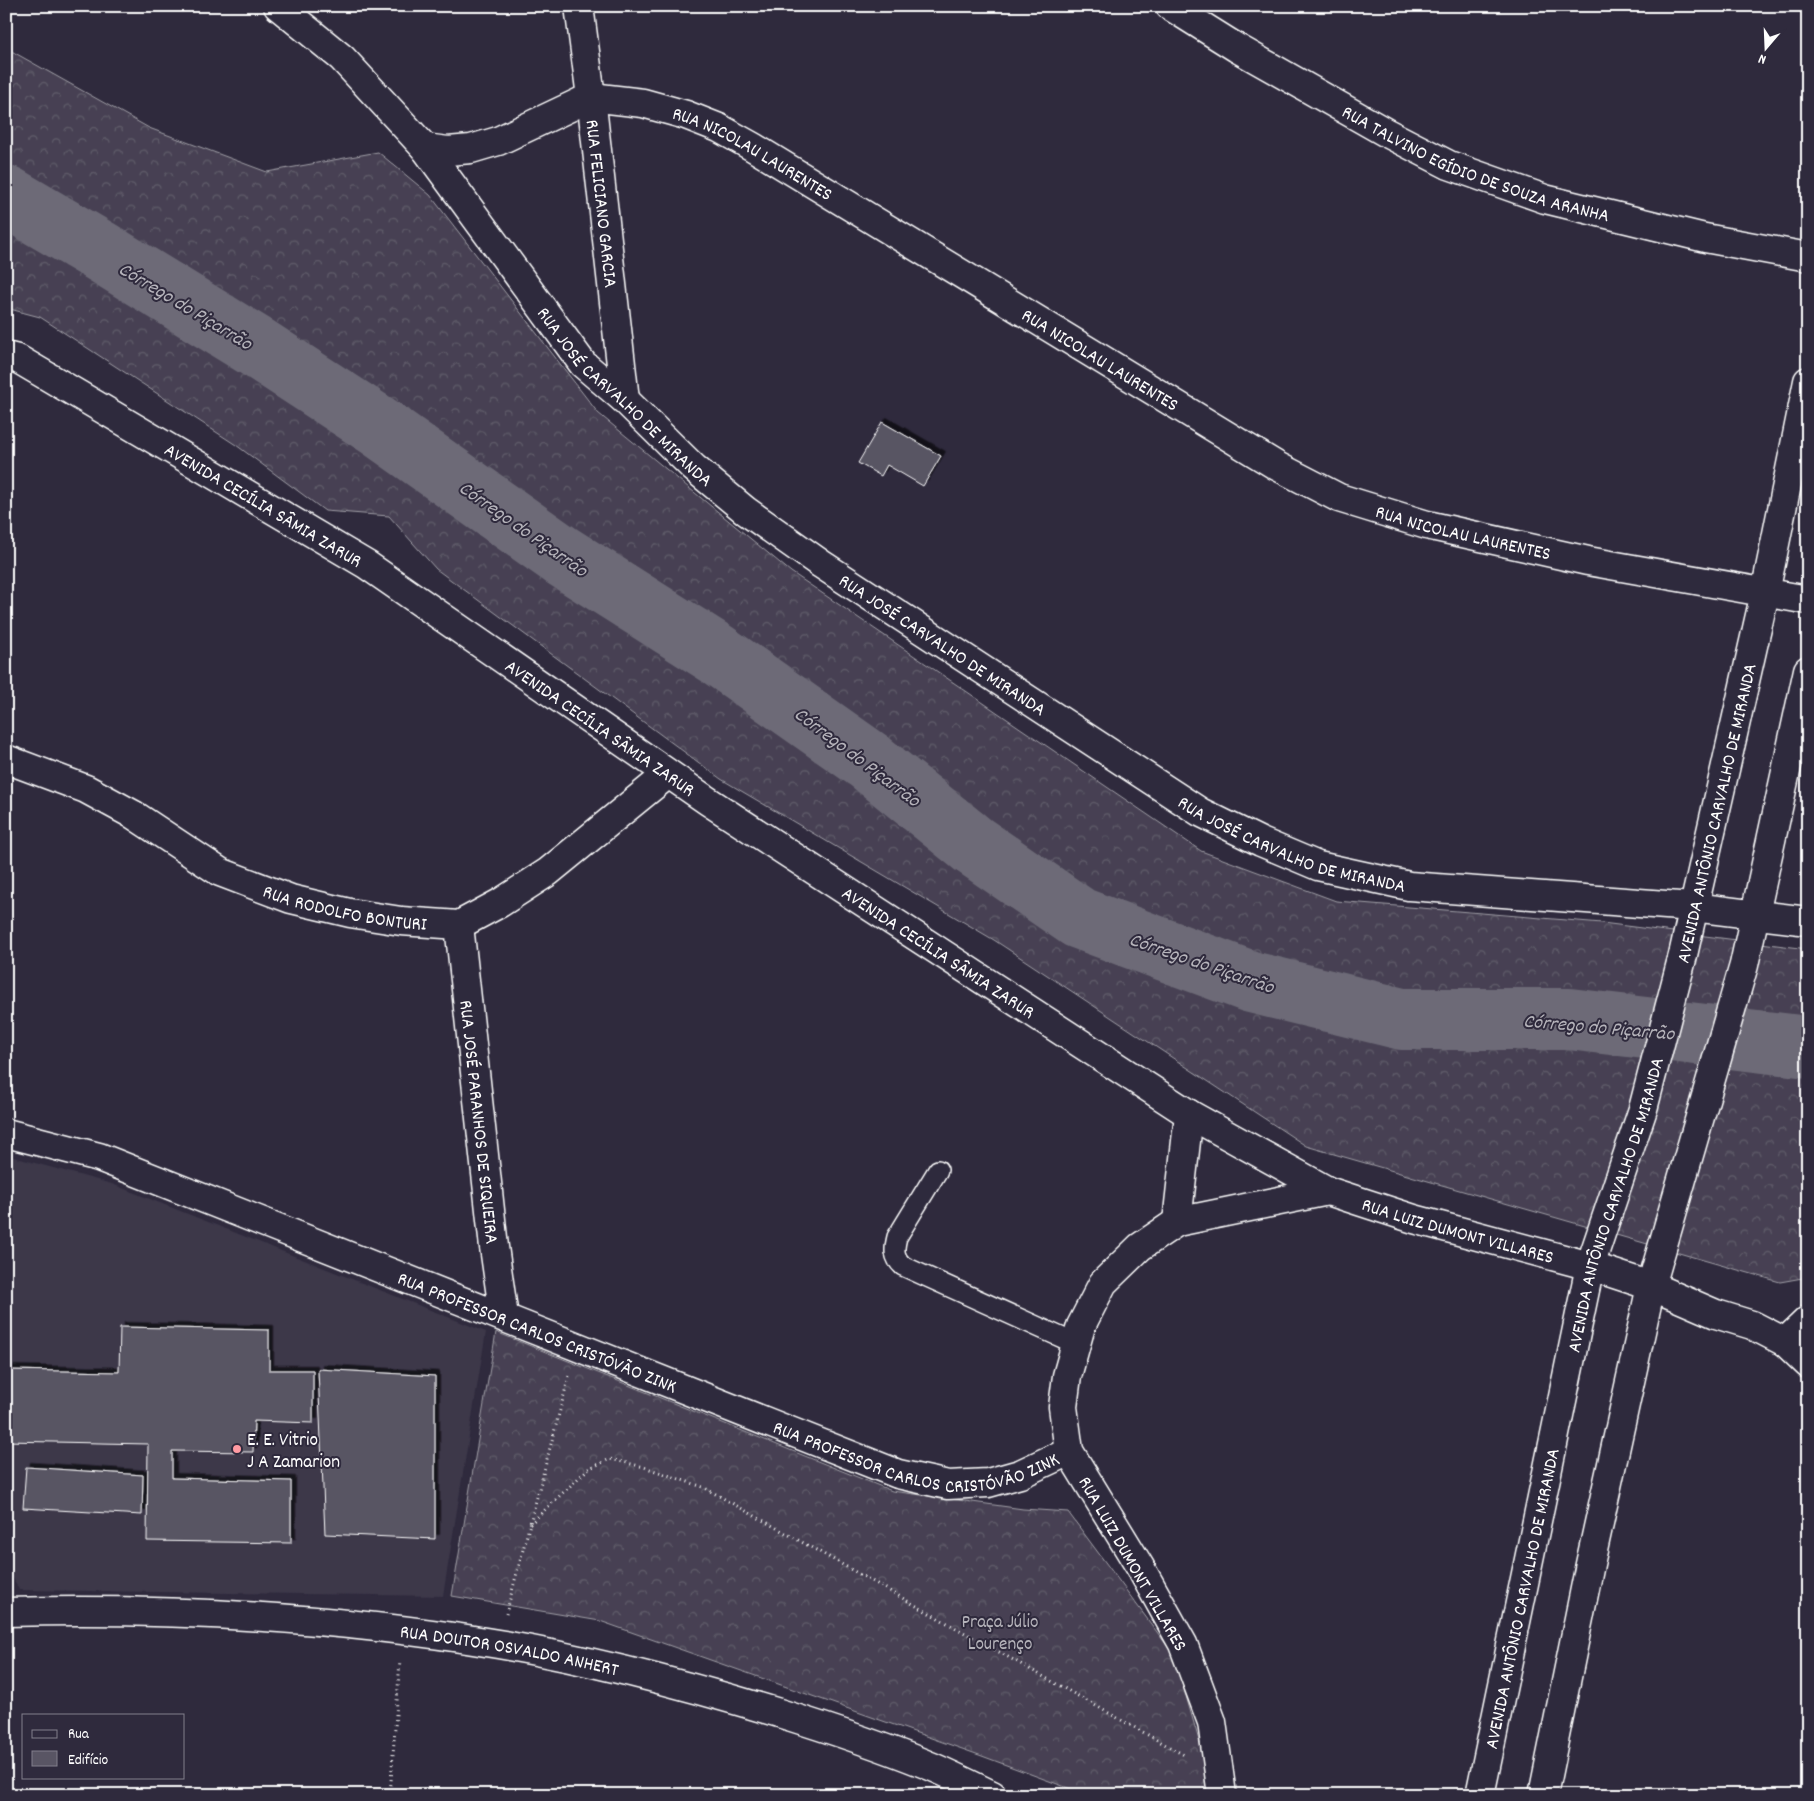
<svg xmlns="http://www.w3.org/2000/svg" width="1814" height="1801" font-family="Dekko,sans-serif">
	<defs>
		<pattern id="forest-crowns" width="20" height="18" patternUnits="userSpaceOnUse" patternTransform="scale(1.25)"><rect width="20" height="18" fill="#464152"/><path d="M2 6a3 3 0 1 1 6 0M12 15a3 3 0 1 1 6 0" fill="none" stroke="#625e6c"/></pattern>
		<filter id="shadow"><feDropShadow dx="4.5" dy="-4.5" stdDeviation="0" flood-color="#0009"/></filter>
	</defs>
	<rect width="100%" height="100%" fill="#2f2a3d"/>
	<filter id="ink" filterUnits="userSpaceOnUse"><feTurbulence type="fractalNoise" baseFrequency=".02" numOctaves="2"/><feDisplacementMap in="SourceGraphic" scale="10" xChannelSelector="R" yChannelSelector="G"/><feConvolveMatrix kernelMatrix="1 2 1 2 8 2 1 2 1" color-interpolation-filters="sRGB"/></filter>
	<g filter="url(#ink)">
		<path fill="#3c3749" d="M6,1155L112,1184L486,1332L443,1596L19,1590L6,1565Z"/>
		<path fill="url(#forest-crowns)" stroke="#a2a0a8" d="M6,48L149,128L267,172L378,152L430,195L598,413L791,572L1201,851L1336,901L1602,923L1808,949V1277L1780,1282L1306,1146L994,940L721,779L436,569L389,516L325,511L236,445L40,317L6,308Z
			M496,1332L892,1491L1023,1509L1068,1512L1174,1655L1200,1744L1208,1795H1087L982,1756L600,1621L452,1596Z"/>
		<g fill="none" stroke-linecap="round" stroke-linejoin="round">
			<path stroke="#6d6a77" stroke-width="62" d="M6,196L100,251L258,348L378,426L562,556L717,654L869,761L973,845L1079,918L1251,982L1402,1019H1569L1808,1047"/>
		</g>
		<path fill="#595564" stroke="#fff" filter="url(#shadow)" d="M882,422L941,456L923,486L887,465L881,476L858,463Z
			M120,1327L269,1330V1370H313V1423L254,1421L253,1452L172,1451V1478L291,1481V1543L147,1541L148,1444L6,1441V1370L119,1372Z
			M318,1369L435,1376V1539L325,1534Z
			M26,1467L143,1475L142,1515L23,1508Z"/>
		<g fill="none" stroke-linecap="round" stroke-linejoin="round">
			<defs>
				<path id="service" d="M938,1170L897,1237C894,1249 893,1257 903,1266L1076,1344"/>
				<g id="minor">
					<path id="s1" d="M278,6L342,58L425,148L583,364L625,400L694,468L746,511L821,564L1200,812L1261,842L1318,866L1409,886L1693,907L1808,921"/>
					<path id="s2" d="M579,6L591,97L625,400"/>
					<path id="s3" d="M1170,6L1237,48L1385,132L1449,165L1545,199L1705,238L1808,257"/>
					<path id="s4" d="M425,148L448,151L471,149L498,141L591,97L643,103L686,115L719,128L753,147L1277,466L1339,498L1427,525L1588,561L1808,600"/>
					<path id="s5" d="M6,356L18,359L367,565L708,801L1189,1114L1328,1191L1414,1219L1590,1266L1651,1286L1716,1314L1752,1325L1785,1342L1808,1320"/>
					<path id="s6" d="M6,759L86,789L134,815L220,872L291,899L350,913L401,921L459,925L500,903L548,872L668,774"/>
					<path id="s7" d="M459,925L494,1247L504,1317"/>
					<path id="s8" d="M6,1133L99,1157L898,1474L948,1485L988,1483L1020,1474L1069,1451"/>
					<path d="M1177,1222L1189,1114"/>
					<path d="M1785,1342L1808,1364"/>
					<path id="s9" d="M6,1612C170,1608 336,1617 498,1644C593,1660 687,1685 779,1713C827,1728 876,1744 923,1763C946,1772 969,1784 992,1795"/>
					<path d="M1222,1795L1212,1722L1183,1644L1140,1567L1069,1451L1063,1407L1067,1376L1081,1326L1103,1283L1140,1247L1177,1222L1328,1191"/>
				</g>
				<g id="tertiary">
					<path id="s10" d="M1480,1795L1590,1266L1643,1109L1683,955L1765,593L1808,381"/>
					<path d="M1543,1795L1590,1564L1651,1286L1744,965L1808,670"/>
				</g>
			</defs>
			<use href="#service" stroke="#fff" stroke-width="22"/>
			<use href="#minor" stroke="#fff" stroke-width="31"/>
			<use href="#tertiary" stroke="#fff" stroke-width="31"/>
			<path stroke="#fff" stroke-width="3" stroke-dasharray="1 4" stroke-linecap="butt" d="M530,1524L588,1469L610,1459L644,1467L703,1487L1184,1755
				M506,1614L569,1376
				M390,1795L400,1661"/>
			<use href="#service" stroke="#2f2a3d" stroke-width="19"/>
			<use href="#minor" stroke="#2f2a3d" stroke-width="28"/>
			<use href="#tertiary" stroke="#2f2a3d" stroke-width="28"/>
		</g>
	</g>
	<circle fill="#ff9aa2" stroke="#2f2a3d" stroke-width="2" cx="237" cy="1449" r="5"/>
	<g text-anchor="middle" stroke-width="4" stroke-linejoin="round" paint-order="stroke">
		<g font-size="19" fill="#fff" stroke="#2f2a3d">
			<text dy="7" stroke="none"><textPath href="#s4" startOffset="351">RUA NICOLAU LAURENTES</textPath></text>
			<text dy="7" stroke="none"><textPath href="#s3" startOffset="346">RUA TALVINO EGÍDIO DE SOUZA ARANHA</textPath></text>
			<text dy="7" stroke="none"><textPath href="#s2" startOffset="199">RUA FELICIANO GARCIA</textPath></text>
			<text dy="7" stroke="none"><textPath href="#s4" startOffset="756">RUA NICOLAU LAURENTES</textPath></text>
			<text dy="7" stroke="none"><textPath href="#s1" startOffset="525">RUA JOSÉ CARVALHO DE MIRANDA</textPath></text>
			<text dy="7" stroke="none"><textPath href="#s5" startOffset="298">AVENIDA CECÍLIA SÂMIA ZARUR</textPath></text>
			<text dy="7" stroke="none"><textPath href="#s4" startOffset="1161">RUA NICOLAU LAURENTES</textPath></text>
			<text dy="7" stroke="none"><textPath href="#s1" startOffset="930">RUA JOSÉ CARVALHO DE MIRANDA</textPath></text>
			<text dy="7" stroke="none"><textPath href="#s5" startOffset="702">AVENIDA CECÍLIA SÂMIA ZARUR</textPath></text>
			<text dy="7" stroke="none"><textPath href="#s10" startOffset="1011">AVENIDA ANTÔNIO CARVALHO DE MIRANDA</textPath></text>
			<text dy="7" stroke="none"><textPath href="#s1" startOffset="1335">RUA JOSÉ CARVALHO DE MIRANDA</textPath></text>
			<text dy="7" stroke="none"><textPath href="#s6" startOffset="374">RUA RODOLFO BONTURI</textPath></text>
			<text dy="7" stroke="none"><textPath href="#s5" startOffset="1108">AVENIDA CECÍLIA SÂMIA ZARUR</textPath></text>
			<text dy="7" stroke="none"><textPath href="#s7" startOffset="198">RUA JOSÉ PARANHOS DE SIQUEIRA</textPath></text>
			<text dy="7" stroke="none"><textPath href="#s10" startOffset="606">AVENIDA ANTÔNIO CARVALHO DE MIRANDA</textPath></text>
			<text dy="7" stroke="none"><textPath href="#s5" startOffset="1701">RUA LUIZ DUMONT VILLARES</textPath></text>
			<text dy="7" stroke="none"><textPath href="#s8" startOffset="568">RUA PROFESSOR CARLOS CRISTÓVÃO ZINK</textPath></text>
			<text dy="7" stroke="none"><textPath href="#s8" startOffset="972">RUA PROFESSOR CARLOS CRISTÓVÃO ZINK</textPath></text>
			<text transform="translate(1134 1563) rotate(60)" y="7">RUA LUIZ DUMONT VILLARES</text>
			<text dy="7" stroke="none"><textPath href="#s10" startOffset="201">AVENIDA ANTÔNIO CARVALHO DE MIRANDA</textPath></text>
			<text dy="7" stroke="none"><textPath href="#s9" startOffset="506">RUA DOUTOR OSVALDO ANHERT</textPath></text>
		</g>
		<g font-size="19" fill="#fff" stroke="#2f2a3d" text-anchor="start">
			<text x="247" y="1445">E. E. Vitrio<tspan x="247" dy="22">J A Zamarion</tspan></text>
		</g>
		<g font-size="19" fill="#b5b3ba" stroke="#2f2a3d">
			<text x="1000" y="1627">Praça Júlio<tspan x="1000" dy="22">Lourenço</tspan></text>
		</g>
		<g font-size="20" font-style="italic" fill="#b6b4bb" stroke="#2f2a3d">
			<text transform="translate(186 305) rotate(31)" y="7">Córrego do Piçarrão</text>
			<text transform="translate(524 528) rotate(35)" y="7">Córrego do Piçarrão</text>
			<text transform="translate(858 756) rotate(37)" y="7">Córrego do Piçarrão</text>
			<text transform="translate(1202 962) rotate(19)" y="7">Córrego do Piçarrão</text>
			<text transform="translate(1599 1026) rotate(5)" y="7">Córrego do Piçarrão</text>
		</g>
	</g>
	<rect width="1814" height="1801" fill="none" stroke="#2f2a3d" stroke-width="25"/>
	<rect x="12" y="12" width="1789" height="1776" fill="none" stroke="#fff" stroke-width="2" filter="url(#ink)"/>
	<rect x="22" y="1714" width="162" height="65" fill="#2f2a3d" stroke="#827f8b"/>
	<rect x="32" y="1730" width="25" height="8" fill="#2f2a3d" stroke="#827f8b"/>
	<text x="68" y="1738" font-size="15" fill="#ffffff">Rua</text>
	<rect x="32" y="1751" width="25" height="15" fill="#595564" stroke="#827f8b"/>
	<text x="68" y="1764" font-size="15" fill="#ffffff">Edifício</text>
	<g transform="translate(1766 48) rotate(199)" stroke="#2f2a3d" stroke-width="4" paint-order="stroke">
	<path d="M0-4L9 19L0 12L-9 19Z" fill="#ffffff"/>
	<text y="-8" font-size="14" font-weight="bold" text-anchor="middle" fill="#ffffff">N</text>
	</g>
</svg>
